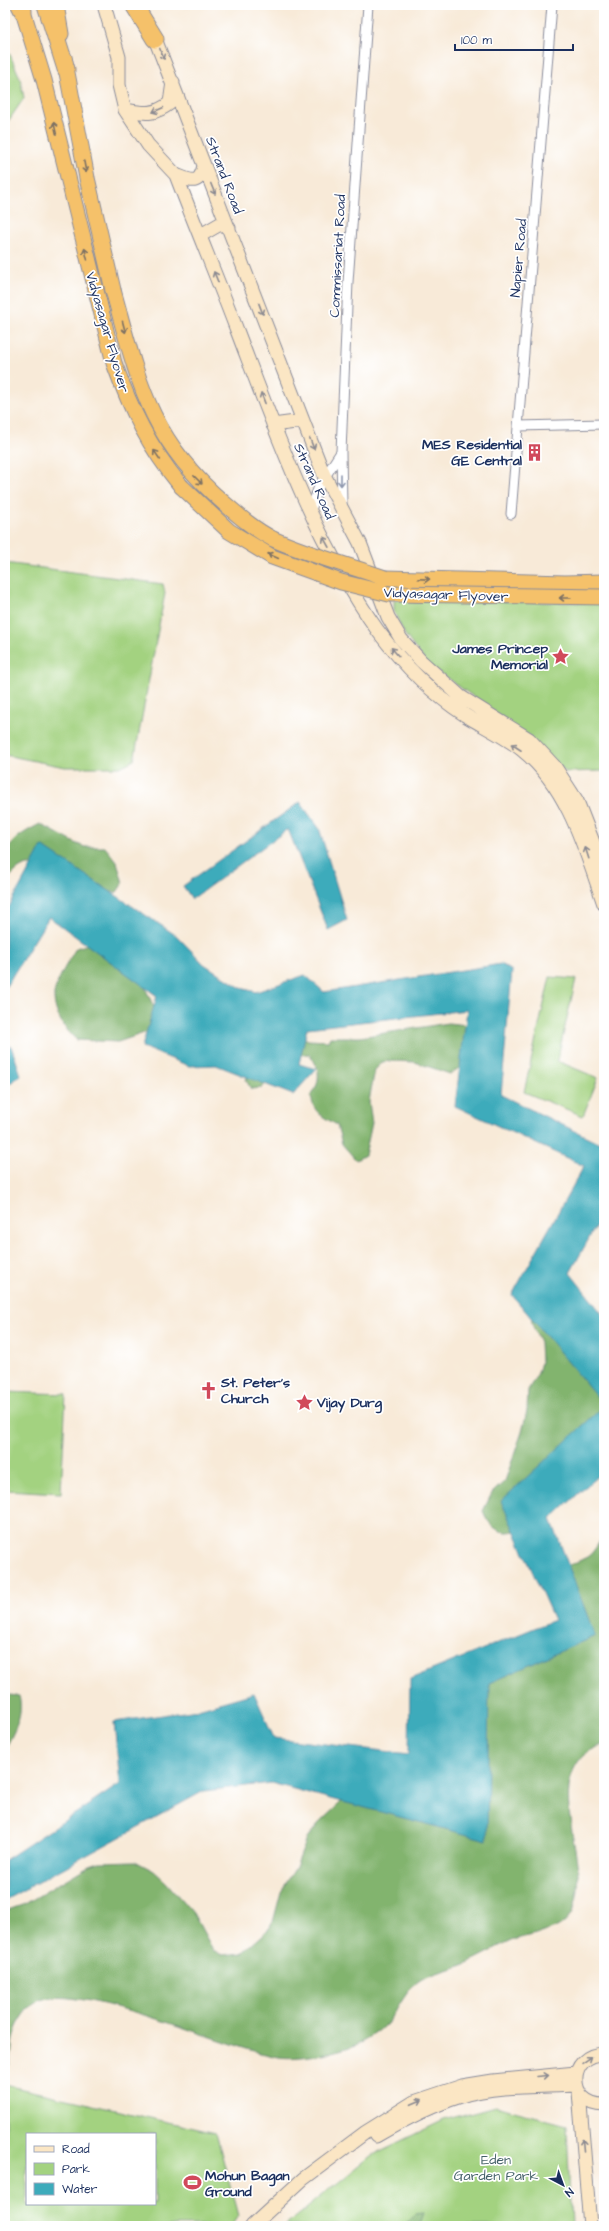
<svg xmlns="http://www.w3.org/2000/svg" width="609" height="2231" font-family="'Architects Daughter',sans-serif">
	<rect width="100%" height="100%" fill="#fff"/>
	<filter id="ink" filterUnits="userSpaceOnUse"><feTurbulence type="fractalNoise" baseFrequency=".025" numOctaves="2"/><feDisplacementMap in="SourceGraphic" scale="8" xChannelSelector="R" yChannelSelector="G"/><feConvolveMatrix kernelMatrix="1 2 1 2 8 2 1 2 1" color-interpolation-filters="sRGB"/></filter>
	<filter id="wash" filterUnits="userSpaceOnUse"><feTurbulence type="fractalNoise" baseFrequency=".012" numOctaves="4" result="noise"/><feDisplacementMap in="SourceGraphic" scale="16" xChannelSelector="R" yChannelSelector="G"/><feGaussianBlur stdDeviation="0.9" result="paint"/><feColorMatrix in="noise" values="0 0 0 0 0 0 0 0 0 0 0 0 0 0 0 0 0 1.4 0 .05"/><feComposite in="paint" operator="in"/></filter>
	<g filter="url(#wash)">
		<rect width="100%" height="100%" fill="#f8ead8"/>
		<path fill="#a3d280" stroke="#5f806f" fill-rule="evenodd" d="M5,43L20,78L24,98L5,126Z
			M5,563L163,584L165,593L134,760L120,767H65L5,755Z
			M394,600L604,603V771L566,772L481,702L427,664L405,635L394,612Z
			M550,977L576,979L557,1061L598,1078L583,1116L524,1092Z
			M5,1392L66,1394L61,1493L5,1490Z
			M5,2085L216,2133L238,2216L231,2226H5ZM27,2134H155V2204H27Z
			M495,2106L567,2125L571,2226H285L372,2155L444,2120Z"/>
		<path fill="#82b46e" stroke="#4e7266" d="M40,824L77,844L85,847H105L117,862L123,883L117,892H107L41,865C21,863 18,869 5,882C5,846 7,841 40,824Z
			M95,942L141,979L159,1018L147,1032L118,1042L77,1040C65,1030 54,1014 54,997C53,986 70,958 76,948Z
			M448,1023L467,1025L472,1036L459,1068L450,1074L415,1062L392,1061L382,1062L375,1070L371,1090L369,1102L372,1123L365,1155L356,1160L342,1144L337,1125C322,1116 314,1114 311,1096C321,1082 321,1068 309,1054C288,1054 276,1074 262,1088L251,1089L246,1080L262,1032L300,1035L308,1040L328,1041L330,1037H360Z
			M530,1303L604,1343V1456C590,1470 576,1483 561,1496C540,1516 502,1557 483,1511L492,1493L505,1481L522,1432L527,1411L528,1390L538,1373L541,1362L540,1342L532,1324Z
			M604,1537V1744C598,1747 590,1750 585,1754C544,1792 595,1866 572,1912C560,1935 532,1932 512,1941C496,1948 481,1957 465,1964C453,1969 441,1971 429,1976C406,1983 399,2012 384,2026C377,2033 367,2039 359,2043C341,2052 298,2060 279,2057C232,2050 70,1977 35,2003C25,2011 15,2027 13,2039C11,2050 13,2063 5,2072V1911L25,1904L90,1865L99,1862L135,1861L154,1871L166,1882L193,1913L213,1950L222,1955L242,1953L265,1933L273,1922L281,1892L296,1867L307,1839L318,1824L354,1790L403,1776L424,1727L560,1629V1570C569,1564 578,1562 587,1557C595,1552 597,1543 604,1537Z
			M9,1695L19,1696C24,1715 14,1732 5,1749V1698Z
			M424,2213L420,2226H403L415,2214Z"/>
		<path fill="#3dabbb" stroke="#2c6d8c" d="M300,802L319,828L347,920L328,930L288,829L192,899L183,886Z
			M42,846L177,936L204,964L241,988L256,992L305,975L324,992L501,964L512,971L501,1095L604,1145V1211L570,1273L604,1316V1405L512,1295L584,1166L455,1106L467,1010L307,1028L299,1064L316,1069L293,1095L216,1065L189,1066L142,1047L157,996L49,917L5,988V914Z
			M11,1046L21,1075L5,1087V1047Z
			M604,1406V1470L551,1519L595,1636L489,1683L487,1840L271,1783L204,1791L5,1900V1860L120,1784L114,1722L191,1711L254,1693L274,1738L409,1754L410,1679L554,1620L501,1501Z"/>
	</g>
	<g filter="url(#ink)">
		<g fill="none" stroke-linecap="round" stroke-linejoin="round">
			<defs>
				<path id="minor" d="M518,426L604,424
					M342,505L341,452L348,282L368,5
					M310,513L319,486L341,452
					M511,514L552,5"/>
				<path id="secondary" d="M104,5L119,57V85L125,110L148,145L176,175C196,228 218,280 238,333C277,435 314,540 378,631C402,663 431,693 465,715C483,726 504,736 521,749C568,786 585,849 604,904
					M152,31L324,475L360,543L388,617L401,639L421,661L461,697L529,739L555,767L577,801L604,870
					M125,110C145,113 153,116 170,103L173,82
					M176,175C192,181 199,186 204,166
					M201,235L220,224L229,228
					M273,425L303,421
					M604,2054C567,2054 566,2105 604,2105
					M579,2092L590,2226
					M376,2136C403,2120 430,2106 461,2096C497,2085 538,2087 576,2085
					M252,2226L303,2179L366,2132L414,2102L462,2086L493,2081L576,2073"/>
				<path id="trunk" d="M21,5L44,80L114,363C131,410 149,447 181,486
					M56,5L61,34
					M64,57L87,178L113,290
					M385,578L565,583L604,582"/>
				<path id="motorway" d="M20,5L23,11
					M46,5L66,69
					M134,5L155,39"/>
			</defs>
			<use href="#minor" stroke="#8a8c9b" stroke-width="11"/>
			<use href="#secondary" stroke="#8a8c9b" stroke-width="15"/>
			<use href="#trunk" stroke="#8a8c9b" stroke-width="17"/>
			<use href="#motorway" stroke="#8a8c9b" stroke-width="19"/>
			<use href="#minor" stroke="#fff" stroke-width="9"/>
			<use href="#secondary" stroke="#fbe6c4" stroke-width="13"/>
			<use href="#trunk" stroke="#f5c16b" stroke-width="15"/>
			<use href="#motorway" stroke="#f5c16b" stroke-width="17"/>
			<defs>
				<path id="trunk-bridge" d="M113,290C138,380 149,439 224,503C239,516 255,530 273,539C309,555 348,565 385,578
					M181,486L229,531L272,557L341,582L389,594L604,597"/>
			</defs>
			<use href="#trunk-bridge" stroke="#8a8c9b" stroke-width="17" stroke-linecap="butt"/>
			<use href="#trunk-bridge" stroke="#f5c16b" stroke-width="15"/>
		</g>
		<defs><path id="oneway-shaft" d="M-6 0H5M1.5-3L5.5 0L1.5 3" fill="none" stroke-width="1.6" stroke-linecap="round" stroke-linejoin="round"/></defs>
		<g stroke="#8b8a91">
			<use href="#oneway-shaft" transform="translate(162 54) rotate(68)"/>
			<use href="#oneway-shaft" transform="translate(158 110) rotate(156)"/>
			<use href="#oneway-shaft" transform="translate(213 189) rotate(68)"/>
			<use href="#oneway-shaft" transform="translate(216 277) rotate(-112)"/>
			<use href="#oneway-shaft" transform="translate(261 309) rotate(69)"/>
			<use href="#oneway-shaft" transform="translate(263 398) rotate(-111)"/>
			<use href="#oneway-shaft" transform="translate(312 444) rotate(69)"/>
			<use href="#oneway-shaft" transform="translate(326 542) rotate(-119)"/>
			<use href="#oneway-shaft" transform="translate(395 652) rotate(-130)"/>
			<use href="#oneway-shaft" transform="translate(516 747) rotate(-147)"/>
			<use href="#oneway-shaft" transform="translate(587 853) rotate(-108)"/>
			<use href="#oneway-shaft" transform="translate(587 2060) rotate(-35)"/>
			<use href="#oneway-shaft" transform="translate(543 2076) rotate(-5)"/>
			<use href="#oneway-shaft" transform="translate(417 2102) rotate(-23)"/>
			<use href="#oneway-shaft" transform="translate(583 2145) rotate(-95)"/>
		</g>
		<g stroke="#7d7164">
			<use href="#oneway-shaft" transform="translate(55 128) rotate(-103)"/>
			<use href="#oneway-shaft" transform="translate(85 167) rotate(79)"/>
			<use href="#oneway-shaft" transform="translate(86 254) rotate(-104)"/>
			<use href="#oneway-shaft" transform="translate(124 327) rotate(75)"/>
			<use href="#oneway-shaft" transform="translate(157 455) rotate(-124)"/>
			<use href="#oneway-shaft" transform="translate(198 480) rotate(45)"/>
			<use href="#oneway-shaft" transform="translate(273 556) rotate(-155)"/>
			<use href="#oneway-shaft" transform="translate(424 579) rotate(2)"/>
			<use href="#oneway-shaft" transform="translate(565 598) rotate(180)"/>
		</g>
		<use stroke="#8d97ae" href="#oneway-shaft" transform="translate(341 480) rotate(90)"/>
	</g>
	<defs>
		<symbol id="building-bare" viewBox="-9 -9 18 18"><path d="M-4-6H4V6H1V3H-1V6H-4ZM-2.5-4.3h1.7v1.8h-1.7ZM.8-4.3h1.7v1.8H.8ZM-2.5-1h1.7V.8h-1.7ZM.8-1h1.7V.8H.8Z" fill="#d1495b" stroke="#fff" stroke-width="2.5" paint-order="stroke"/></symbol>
		<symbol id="sight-bare" viewBox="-9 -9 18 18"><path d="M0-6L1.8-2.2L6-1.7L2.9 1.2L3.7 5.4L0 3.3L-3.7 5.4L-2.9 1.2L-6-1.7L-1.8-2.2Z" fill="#d1495b" stroke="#fff" stroke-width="2.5" paint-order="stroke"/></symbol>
		<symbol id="church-bare" viewBox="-9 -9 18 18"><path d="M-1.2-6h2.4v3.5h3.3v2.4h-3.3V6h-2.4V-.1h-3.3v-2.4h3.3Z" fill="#d1495b" stroke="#fff" stroke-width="2.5" paint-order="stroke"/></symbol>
		<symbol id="stadium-bare" viewBox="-9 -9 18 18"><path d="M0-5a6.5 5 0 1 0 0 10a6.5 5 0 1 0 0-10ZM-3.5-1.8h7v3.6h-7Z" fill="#d1495b" stroke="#fff" stroke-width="2.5" paint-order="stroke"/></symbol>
	</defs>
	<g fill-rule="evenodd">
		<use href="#building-bare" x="522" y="440" width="25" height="25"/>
		<use href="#sight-bare" x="548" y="644" width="25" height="25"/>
		<use href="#church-bare" x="196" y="1378" width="25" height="25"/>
		<use href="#sight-bare" x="292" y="1390" width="25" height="25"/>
		<use href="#stadium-bare" x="180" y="2170" width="25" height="25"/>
	</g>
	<g text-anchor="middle" stroke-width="3.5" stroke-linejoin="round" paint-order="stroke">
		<g font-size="14" fill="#1b2f5e" stroke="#fff">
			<text transform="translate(225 175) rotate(69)" y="5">Strand Road</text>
			<text transform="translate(337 256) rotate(-87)" y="5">Commissariat Road</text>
			<text transform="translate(518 258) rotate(-85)" y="5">Napier Road</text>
			<text transform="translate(108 332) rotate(74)" y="5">Vidyasagar Flyover</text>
			<text transform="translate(315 481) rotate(66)" y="5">Strand Road</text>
			<text transform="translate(446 594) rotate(2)" y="5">Vidyasagar Flyover</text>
		</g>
		<g font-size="14" font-weight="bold" fill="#1b2f5e" stroke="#fff" text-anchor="start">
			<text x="522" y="449" text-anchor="end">MES Residential<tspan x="522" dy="16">GE Central</tspan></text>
			<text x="548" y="653" text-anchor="end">James Princep<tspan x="548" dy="16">Memorial</tspan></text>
			<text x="221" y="1387">St. Peter's<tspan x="221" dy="16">Church</tspan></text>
			<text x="317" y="1407">Vijay Durg</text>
			<text x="205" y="2180">Mohun Bagan<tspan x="205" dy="16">Ground</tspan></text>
		</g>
		<g font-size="14" fill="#446068" stroke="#fff">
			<text x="496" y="2164">Eden<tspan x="496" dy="16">Garden Park</tspan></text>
		</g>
	</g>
	<rect width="609" height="2231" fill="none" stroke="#fff" stroke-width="20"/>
	<rect x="26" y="2133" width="130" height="72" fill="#ffffff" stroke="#a4acbf"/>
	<rect x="34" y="2146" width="20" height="6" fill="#fbe6c4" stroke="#a4acbf"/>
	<text x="62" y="2153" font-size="12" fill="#1b2f5e">Road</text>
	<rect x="34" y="2163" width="20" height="12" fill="#a3d280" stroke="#a4acbf"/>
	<text x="62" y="2173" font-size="12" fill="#1b2f5e">Park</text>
	<rect x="34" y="2183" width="20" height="12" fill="#3dabbb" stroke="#a4acbf"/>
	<text x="62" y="2193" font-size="12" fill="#1b2f5e">Water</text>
	<g transform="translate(563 2185) rotate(139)" stroke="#ffffff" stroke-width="3" paint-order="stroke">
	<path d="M0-3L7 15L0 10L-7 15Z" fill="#1b2f5e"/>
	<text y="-6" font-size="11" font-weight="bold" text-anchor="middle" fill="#1b2f5e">N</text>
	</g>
	<path d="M455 44v6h118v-6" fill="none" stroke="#1b2f5e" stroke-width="2"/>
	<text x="461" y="44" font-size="12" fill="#1b2f5e" stroke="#ffffff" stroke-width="3" paint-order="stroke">100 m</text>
</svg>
